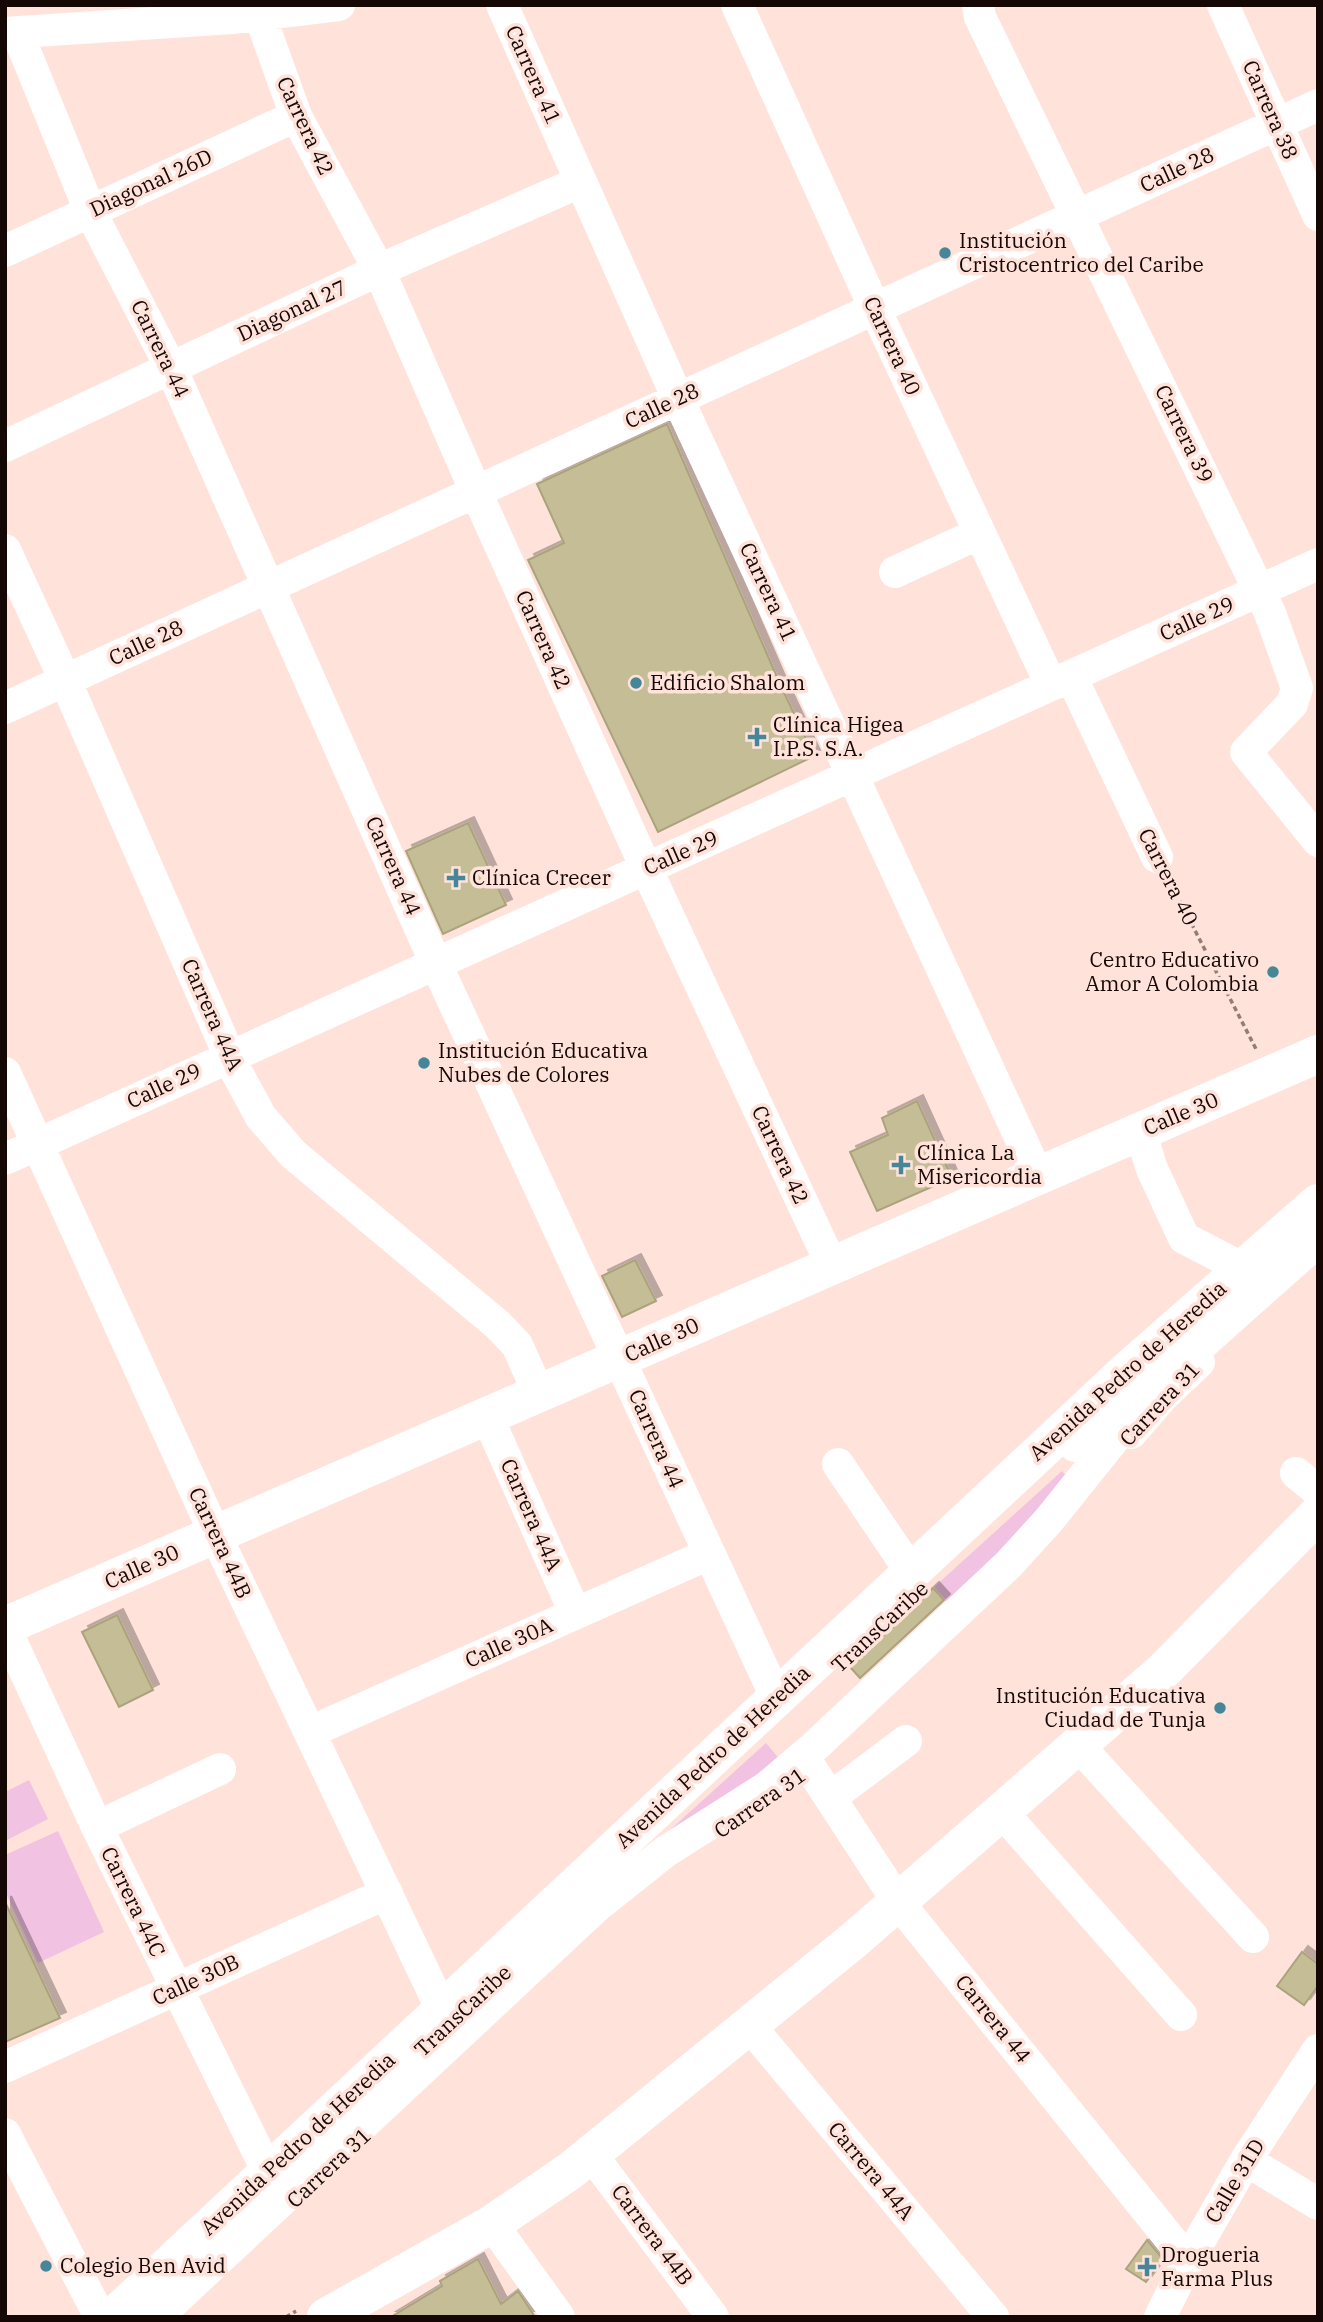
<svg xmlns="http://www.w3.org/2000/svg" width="1323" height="2322" font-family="'IBM Plex Serif',serif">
	<defs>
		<filter id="shadow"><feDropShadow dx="6" dy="-6" stdDeviation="0" flood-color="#0004"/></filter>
	</defs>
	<rect width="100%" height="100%" fill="#ffe3da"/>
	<path fill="#f1c2e1" d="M1062,1471L1069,1479L949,1604L933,1588Z
		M766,1743L782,1762L649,1849Z
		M29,1780L48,1819L5,1841V1792Z
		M58,1831L104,1932L38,1963L5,1891V1855Z"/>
	<path fill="#c5bd95" stroke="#aaa37b" stroke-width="2" filter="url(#shadow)" d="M667,424L780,684L814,756L658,832L528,560L564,543L537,484Z
		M468,823L506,905L443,934L406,851Z
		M917,1101L952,1178L877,1211L850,1152L888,1135L882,1118Z
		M635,1260L656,1301L622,1317L602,1276Z
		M933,1588L944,1600L860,1678L850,1667Z
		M117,1615L153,1690L119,1707L82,1632Z
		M5,1902L60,2018L5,2042Z
		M1302,1952L1318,1964V1986L1304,2005L1277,1986Z
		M1147,2240L1163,2259L1146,2282L1126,2269Z
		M478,2259L501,2304L518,2291L535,2317H391L442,2286L440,2281Z"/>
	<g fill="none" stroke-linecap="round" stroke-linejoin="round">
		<path stroke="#937d77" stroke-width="3.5" stroke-dasharray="5 3.5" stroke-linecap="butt" d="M1168,878L1256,1049
			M286,2317L296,2311"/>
		<path stroke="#fff" stroke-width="32" d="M502,5L678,399L1038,1176
			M737,5L875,309L1051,685
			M978,5L980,17L1270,613L1297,688L1292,704L1246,752L1318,841
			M1223,5L1318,215
			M259,13L296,116L379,270L476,492L646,868L832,1266
			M17,32L90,211L171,368L436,964L776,1697
			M5,33L232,18L339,5
			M5,251L296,116
			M5,446L379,270L580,182
			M5,550L65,680L236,1071L261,1117L293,1154L498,1325L517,1345L539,1394
			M895,572L980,533
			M1071,676L1157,857
			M5,708L1318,105
			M5,1073L215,1534L442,2010
			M1140,1131L1152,1169L1184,1238L1242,1268
			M5,1159L1318,564
			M1173,1370L1318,1241
			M487,1416L575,1613
			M1131,1433L1164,1395L1199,1362
			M1075,1446L1184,1345
			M838,1464L911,1572
			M1296,1473L1318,1491
			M5,1628L97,1827L268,2172
			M310,1732L709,1554
			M1078,1745L1253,1937
			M810,1767L898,1902L1188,2261
			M830,1798L906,1741
			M1002,1812L1181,2015
			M97,1827L220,1769
			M749,2025L993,2317
			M5,2067L387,1893
			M5,2134L100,2317
			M591,2154L713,2317
			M1246,2160L1318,2204
			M492,2224L559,2317
			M157,2317L596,1907L665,1852L767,1787L813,1748L1008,1565L1049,1520L1138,1409
			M1160,2317L1188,2261L1246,2160L1318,2050"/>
		<path stroke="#fff" stroke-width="38" d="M5,1626L1318,1054"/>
		<path stroke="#fff" stroke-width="38" d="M113,2317L1129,1369L1318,1203
			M326,2317L492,2224L570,2171L854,1940L1162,1672L1318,1514"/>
	</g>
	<g fill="#468699" stroke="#ffe3da" stroke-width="2.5">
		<circle cx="945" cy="253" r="7"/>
		<circle cx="636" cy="683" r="7"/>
		<path d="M753.5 726.5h7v7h7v7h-7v7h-7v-7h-7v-7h7z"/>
		<path d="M452.5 867.5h7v7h7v7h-7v7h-7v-7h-7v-7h7z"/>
		<circle cx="1273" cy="972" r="7"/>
		<circle cx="424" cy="1063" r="7"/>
		<path d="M897.5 1154.5h7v7h7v7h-7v7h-7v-7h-7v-7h7z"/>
		<circle cx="1220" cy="1708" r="7"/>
		<circle cx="46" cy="2266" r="7"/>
		<path d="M1143.5 2256.5h7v7h7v7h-7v7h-7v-7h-7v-7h7z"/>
	</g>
	<g text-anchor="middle" stroke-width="7" stroke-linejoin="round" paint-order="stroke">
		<g font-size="21" fill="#150704" stroke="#ffe3da">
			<text transform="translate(533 75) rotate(66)" y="7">Carrera 41</text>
			<text transform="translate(1270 110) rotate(66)" y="7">Carrera 38</text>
			<text transform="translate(305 126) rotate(65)" y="7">Carrera 42</text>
			<text transform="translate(1177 170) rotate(-25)" y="7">Calle 28</text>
			<text transform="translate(151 183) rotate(-25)" y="7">Diagonal 26D</text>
			<text transform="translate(292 311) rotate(-25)" y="7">Diagonal 27</text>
			<text transform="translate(892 346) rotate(65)" y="7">Carrera 40</text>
			<text transform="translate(160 349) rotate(64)" y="7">Carrera 44</text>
			<text transform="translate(662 406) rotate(-25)" y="7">Calle 28</text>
			<text transform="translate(1184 434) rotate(64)" y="7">Carrera 39</text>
			<text transform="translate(768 592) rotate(65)" y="7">Carrera 41</text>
			<text transform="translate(1197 619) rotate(-24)" y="7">Calle 29</text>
			<text transform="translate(543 640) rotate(66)" y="7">Carrera 42</text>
			<text transform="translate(146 643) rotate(-25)" y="7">Calle 28</text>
			<text transform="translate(681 853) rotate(-24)" y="7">Calle 29</text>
			<text transform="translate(393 866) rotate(66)" y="7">Carrera 44</text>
			<text transform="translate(1168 877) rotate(63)" y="7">Carrera 40</text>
			<text transform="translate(212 1015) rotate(66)" y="7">Carrera 44A</text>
			<text transform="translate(164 1086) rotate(-25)" y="7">Calle 29</text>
			<text transform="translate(1181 1114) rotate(-23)" y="7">Calle 30</text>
			<text transform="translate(780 1155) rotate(65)" y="7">Carrera 42</text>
			<text transform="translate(662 1340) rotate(-24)" y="7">Calle 30</text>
			<text transform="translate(1128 1371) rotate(-42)" y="7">Avenida Pedro de Heredia</text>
			<text transform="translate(1160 1404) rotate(-47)" y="7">Carrera 31</text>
			<text transform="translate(656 1439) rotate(66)" y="7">Carrera 44</text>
			<text transform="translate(531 1515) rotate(66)" y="7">Carrera 44A</text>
			<text transform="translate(220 1543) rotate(65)" y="7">Carrera 44B</text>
			<text transform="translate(142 1567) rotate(-24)" y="7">Calle 30</text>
			<text transform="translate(880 1627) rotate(-43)" y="7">TransCaribe</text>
			<text transform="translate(509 1643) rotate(-24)" y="7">Calle 30A</text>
			<text transform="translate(713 1757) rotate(-43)" y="7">Avenida Pedro de Heredia</text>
			<text transform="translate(760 1803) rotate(-35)" y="7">Carrera 31</text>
			<text transform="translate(133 1902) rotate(64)" y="7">Carrera 44C</text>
			<text transform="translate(196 1980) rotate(-25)" y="7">Calle 30B</text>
			<text transform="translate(463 2011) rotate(-43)" y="7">TransCaribe</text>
			<text transform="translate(993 2019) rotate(51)" y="7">Carrera 44</text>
			<text transform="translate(298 2144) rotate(-43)" y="7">Avenida Pedro de Heredia</text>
			<text transform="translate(329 2168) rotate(-43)" y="7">Carrera 31</text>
			<text transform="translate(871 2171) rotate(50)" y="7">Carrera 44A</text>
			<text transform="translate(1235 2181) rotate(-59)" y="7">Calle 31D</text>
			<text transform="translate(652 2235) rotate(53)" y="7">Carrera 44B</text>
		</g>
		<g font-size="21" fill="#150704" stroke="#ffe3da" text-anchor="start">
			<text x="959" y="248">Institución<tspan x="959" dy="24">Cristocentrico del Caribe</tspan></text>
			<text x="650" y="690">Edificio Shalom</text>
			<text x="773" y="732">Clínica Higea<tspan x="773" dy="24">I.P.S. S.A.</tspan></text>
			<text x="472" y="885">Clínica Crecer</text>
			<text x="1259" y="967" text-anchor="end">Centro Educativo<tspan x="1259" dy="24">Amor A Colombia</tspan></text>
			<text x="438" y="1058">Institución Educativa<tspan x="438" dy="24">Nubes de Colores</tspan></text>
			<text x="917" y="1160">Clínica La<tspan x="917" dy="24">Misericordia</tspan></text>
			<text x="1206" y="1703" text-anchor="end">Institución Educativa<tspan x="1206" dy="24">Ciudad de Tunja</tspan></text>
			<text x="1161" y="2262">Drogueria<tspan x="1161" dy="24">Farma Plus</tspan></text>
			<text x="60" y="2273">Colegio Ben Avid</text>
		</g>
	</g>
	<rect width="1323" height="2322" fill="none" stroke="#150704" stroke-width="14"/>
</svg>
